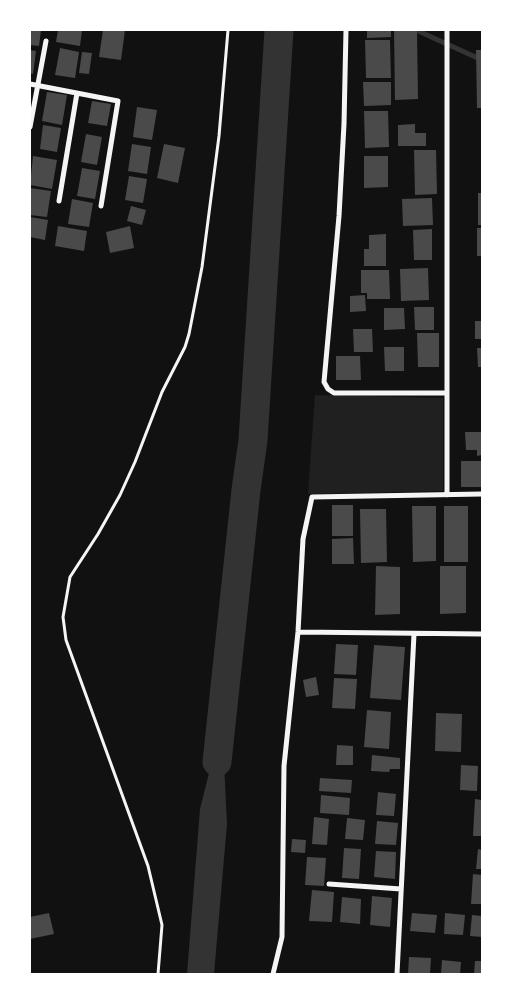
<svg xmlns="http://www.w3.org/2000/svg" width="512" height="1004" font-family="'Zilla Slab',serif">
	<rect width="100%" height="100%" fill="#111"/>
	<path fill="#202020" d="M315,395L443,398V491L308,494Z"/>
	<path fill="#333" d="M222,721L227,824L214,974H187L200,809Z"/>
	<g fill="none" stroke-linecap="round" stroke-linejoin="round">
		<path stroke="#333" stroke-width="5" d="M416,30L482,60"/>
		<path stroke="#333" stroke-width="29" d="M217,762L246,490L253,440L279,30"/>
	</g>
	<path fill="#4a4a4a" d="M30,30H41L39,46L30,45Z
		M58,30H82L80,46L56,42Z
		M103,30H125L121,60L99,57Z
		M367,30H391V37L367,38Z
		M394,30H417L418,99L395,100Z
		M365,40H390L391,78H366Z
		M60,48L79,52L75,78L55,75Z
		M30,50L36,51L33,74L30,73Z
		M476,50H482V108H477Z
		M82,52L92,53L89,74L79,73Z
		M363,82H391V105L364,106Z
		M47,92L67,95L62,125L42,121Z
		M92,101L111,104L107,126L88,123Z
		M137,107L157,110L152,140L133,137Z
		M364,111H388L389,147L365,148Z
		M415,124V133H426V146H398V125Z
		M43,125L61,128L57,152L40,149Z
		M86,134L102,137L97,165L81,162Z
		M132,144L151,147L147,174L128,171Z
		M164,144L185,148L178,183L157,178Z
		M414,150H436L437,194L415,195Z
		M33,156L57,160L52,189L30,185Z
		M364,156H388V187L364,188Z
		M82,168L100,171L95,199L77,196Z
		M129,176L147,179L143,203L125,200Z
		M30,188L51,191L47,217L30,215Z
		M478,193H482V225H478Z
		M432,198L433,225L403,226L402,199Z
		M72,199L93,203L89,227L68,224Z
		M131,206L146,210L142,225L127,221Z
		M30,217L48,220L45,240L30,237Z
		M58,226L87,231L84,251L55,246Z
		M130,226L134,248L110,253L106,232Z
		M477,228H482V256H477Z
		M432,229V260H414L413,230Z
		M386,234V266H364V249H369V235Z
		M428,268L429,300L401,301L400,269Z
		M361,270H389L390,299H367V293H361Z
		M365,295L366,311L350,312V296Z
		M414,307H434V330H415Z
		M384,308H404L405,329L384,330Z
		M475,321H482V339H475Z
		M353,329H372L373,352H354Z
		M417,333H439V367H418Z
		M384,347H404V371H385Z
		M477,348H482V367H478Z
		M336,356H360L361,380H336Z
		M465,432H482V455L477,456V450H466Z
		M461,461H482V487H461Z
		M332,505H353V536H332Z
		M412,506H436V561L413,562Z
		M444,506H468V562H444Z
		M360,509H386L387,562L361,563Z
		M353,538L354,564H332V539Z
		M376,566L400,567V614L375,615Z
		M440,566H466V613L440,614Z
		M336,644L358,645L356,675L334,674Z
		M374,645L405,647L401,700L370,698Z
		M316,677L319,695L306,697L303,680Z
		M334,678L357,679L355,709L332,708Z
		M367,710L391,712L389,749L364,747Z
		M436,713L462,714L461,752L435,751Z
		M337,745L353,746V765H336Z
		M372,755L400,758V769H390L389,772L371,771Z
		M461,765L478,766L477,791L460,790Z
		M320,778L352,780L351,793L319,791Z
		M378,792L396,794L394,816L376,815Z
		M321,795L350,798L349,815L320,813Z
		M475,799L482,800V836H473Z
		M314,817L329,819L327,845L312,844Z
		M347,818L365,820L363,840L345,839Z
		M377,821L398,823L396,845L375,844Z
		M292,839L306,840L305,853L291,852Z
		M344,848L361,849L359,879L342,878Z
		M478,849L482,850V869H476Z
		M376,851L396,852L395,879L374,877Z
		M307,857L326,858L324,886L305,885Z
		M473,874L482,875V904H471Z
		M312,890L334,892L332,922L309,921Z
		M372,896L392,898L390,927L370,925Z
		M342,897L361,899L360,924L340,922Z
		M49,913L54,934L30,939V917Z
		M412,913L437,915L435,933L410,931Z
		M445,913L465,915L463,935L444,934Z
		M472,915L482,916V937L470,936Z
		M409,957L431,958L430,974H408Z
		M442,960L461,962L460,974H441Z
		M475,961H482V974H474Z"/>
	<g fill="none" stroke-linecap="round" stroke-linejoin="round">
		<path stroke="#f5f5f5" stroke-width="3" d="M158,974L162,925L148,866L66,640L63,617L70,577L98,534L120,495L135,462L162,392L185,347L189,334L202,267L219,136L228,30"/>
		<path stroke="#f5f5f5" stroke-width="5" d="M346,30L344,124L339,216L324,382L328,389L334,393H447
			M30,84L118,101L101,206
			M30,127L46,41
			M59,201L77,93
			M447,495V30
			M298,632L482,634
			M329,884L401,889
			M273,974L282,937L284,766L298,632L303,539L312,497L482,494
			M397,974L414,634"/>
	</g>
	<rect width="512" height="1004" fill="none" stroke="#ffffff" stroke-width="62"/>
</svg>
